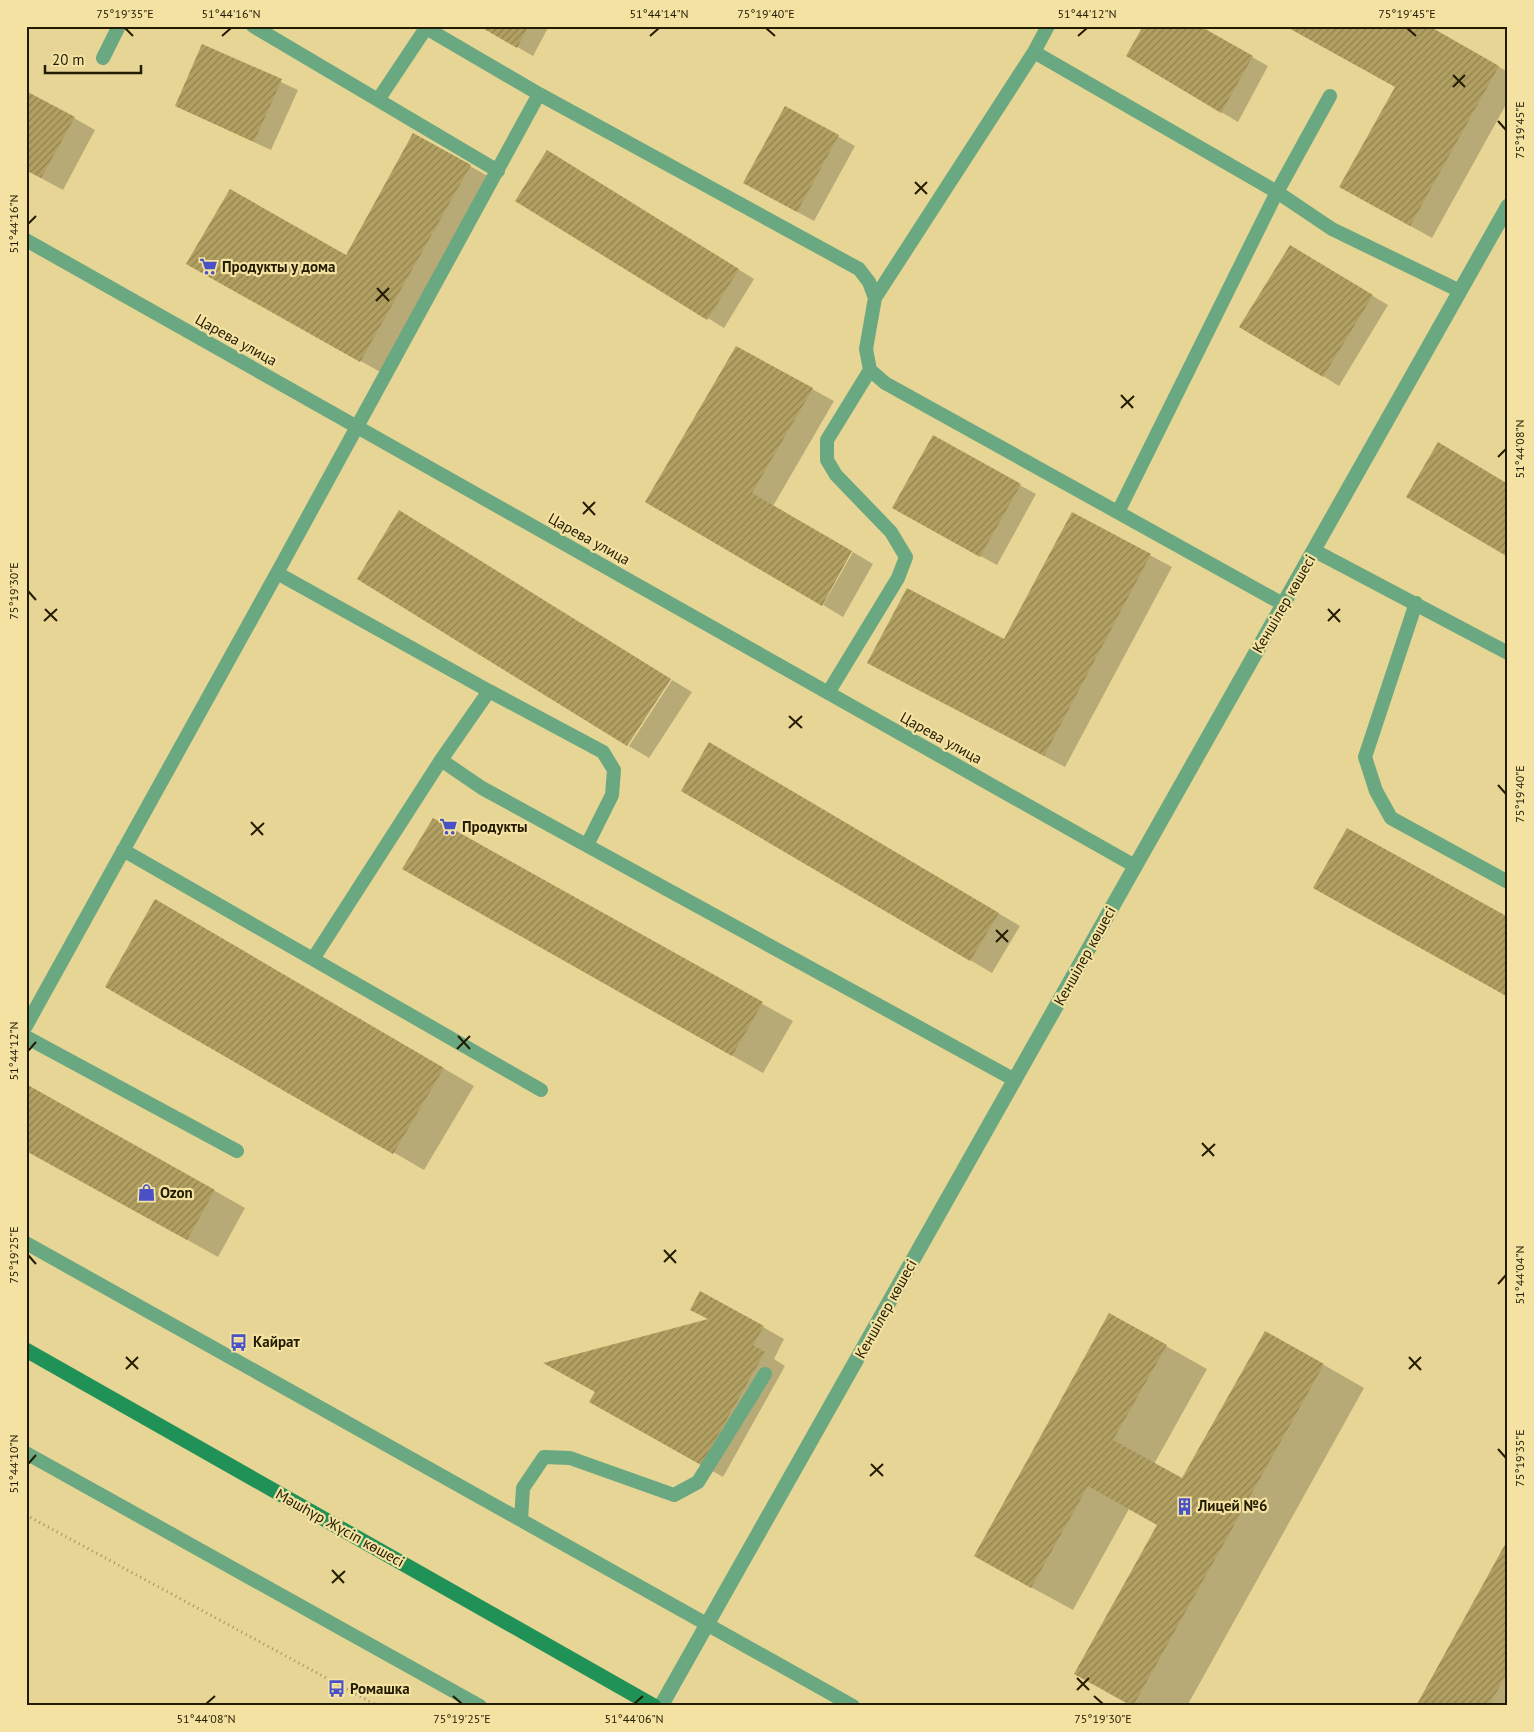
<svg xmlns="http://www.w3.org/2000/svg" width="1534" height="1732" font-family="'PT Sans',sans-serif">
	<defs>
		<pattern id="building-hatch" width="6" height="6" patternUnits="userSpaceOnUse" patternTransform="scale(1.25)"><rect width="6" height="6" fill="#b1a061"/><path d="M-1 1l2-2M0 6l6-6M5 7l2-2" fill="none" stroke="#90824e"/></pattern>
	</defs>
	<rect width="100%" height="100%" fill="#e6d594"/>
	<path fill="#0003" d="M26,26H31L26,35Z
		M481,26H549L533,56Z
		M1197,26L1268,66L1238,122L1127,56Z
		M1426,26L1508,72V101L1432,238L1362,199Z
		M203,46L298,90L271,150L176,106Z
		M786,107L855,146L814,221L761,192Z
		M74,118L95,130L63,190L26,170Z
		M414,134L491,178L382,373L188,263L346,257Z
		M563,161L754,279L724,328L517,201Z
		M1290,247L1388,305L1339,386L1323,376Z
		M812,389L834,401L773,506L647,502Z
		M933,437L1036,494L997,565L910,517Z
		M1073,514L1172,567L1065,767L890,675L1005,641Z
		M853,552L873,564L843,617L823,605Z
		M672,680L692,692L649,758L629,746Z
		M710,744L1020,926L992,973L682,790Z
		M433,820L793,1021L763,1073L404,869Z
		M155,901L474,1086L424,1170L107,986Z
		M26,1150L215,1191L245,1208L218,1257Z
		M701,1292L784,1339L774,1359L785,1366L723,1477L612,1414L711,1320Z
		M1166,1346L1207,1369L1154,1464L1183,1480L1324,1365L1364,1388L1187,1706H1131L1075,1674L1158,1525L1129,1509L1073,1610L1016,1579Z
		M1508,1542V1706H1417Z"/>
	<path fill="url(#building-hatch)" d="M479,26H528L517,48Z
		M1143,26H1200L1253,56L1221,113L1126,56Z
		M1285,26H1429L1499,66L1410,226L1339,187L1395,87Z
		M202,44L282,79L254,142L175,106Z
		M26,91L75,117L41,178L26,170Z
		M785,106L839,135L797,212L743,183Z
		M413,133L471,165L360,362L186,264L230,189L346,255Z
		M547,150L739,269L707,320L515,201Z
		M1290,245L1373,295L1323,377L1239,327Z
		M736,346L813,388L752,493L852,551L822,606L645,502Z
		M933,435L1021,484L980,557L892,508Z
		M1438,442L1508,484V557L1406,497Z
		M399,510L671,679L627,746L357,579Z
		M1072,512L1151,554L1044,756L867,663L907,588L1004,639Z
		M709,742L999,913L970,961L681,791Z
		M433,818L763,1002L732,1056L402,869Z
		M1347,828L1508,917V997L1313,888Z
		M155,899L444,1068L393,1154L105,987Z
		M26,1084L215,1190L187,1240L26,1151Z
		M700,1291L764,1326L753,1345L765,1352L701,1465L589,1402L595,1392L543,1363L708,1319L690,1310Z
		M1109,1313L1167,1345L1113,1440L1182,1478L1265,1331L1324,1364L1133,1706L1074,1674L1157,1525L1088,1486L1031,1588L974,1556Z
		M1508,1539V1671L1489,1706H1416Z"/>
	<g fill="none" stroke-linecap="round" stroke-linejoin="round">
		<path stroke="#9f925f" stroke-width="3" stroke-dasharray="1 4" stroke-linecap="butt" d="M26,1515L378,1706"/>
		<path stroke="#6aa881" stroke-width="14" d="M253,26L498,171
			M427,26L426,28L539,94L859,269L869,282L875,298L866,349L870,370L885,383L1283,604
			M1034,52L1048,26
			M103,58L119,26
			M1330,96L1277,192L1332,229L1460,291
			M378,100L426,28
			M26,240L1135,866
			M875,298L1034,52L1277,192L1118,512
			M1315,551L1508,653
			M1416,603L1365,757L1376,791L1391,818L1508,882
			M489,691L603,752L614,770L612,795L587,845
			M828,693L898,578L906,557L891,532L836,475L827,460V440L870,370
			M441,760L489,691L277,573L539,94
			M123,850L541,1090
			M313,959L441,760L482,788L1015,1080
			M26,1026L277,573
			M26,1037L237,1151
			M26,1243L853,1706
			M26,1453L480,1706
			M521,1520L523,1488L544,1457L570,1458L674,1495L698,1482L765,1374"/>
		<path stroke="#6aa881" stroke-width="15" d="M661,1706L1508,206"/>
		<path stroke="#209157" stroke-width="15" d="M26,1350L654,1706"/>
	</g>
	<path fill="none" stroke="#231c02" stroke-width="2" d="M125,28L133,36M766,28L775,36M1407,28L1416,36M222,36L231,28M650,36L659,28M1078,36L1087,28M1453,75L1465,87M1453,87L1465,75M1498,121L1506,130M915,182L927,194M915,194L927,182M28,224L36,216M377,288L389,301M376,301L389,288M1121,395L1133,408M1121,408L1134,396M1498,457L1506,449M583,502L595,515M583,514L595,502M28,591L36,600M45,609L57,621M1328,609L1340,622M44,621L57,609M1328,621L1340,609M789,716L802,728M789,728L802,716M1498,785L1506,794M251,822L263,835M251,835L264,823M996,930L1008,942M996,942L1008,930M458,1036L470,1049M457,1049L470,1036M28,1051L36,1042M1202,1143L1214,1156M1202,1156L1215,1144M664,1250L676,1263M28,1255L36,1264M664,1262L676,1250M1498,1284L1506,1275M126,1357L138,1369M1409,1357L1421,1370M126,1369L138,1357M1409,1369L1421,1357M1498,1449L1506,1458M28,1464L36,1455M871,1464L883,1476M870,1476L883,1464M332,1570L344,1583M332,1583L345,1571M1077,1678L1089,1690M1077,1690L1089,1678M453,1696L462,1704M1094,1696L1103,1704M206,1704L215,1696M634,1704L643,1696"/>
	<defs>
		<symbol id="supermarket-bare" viewBox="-9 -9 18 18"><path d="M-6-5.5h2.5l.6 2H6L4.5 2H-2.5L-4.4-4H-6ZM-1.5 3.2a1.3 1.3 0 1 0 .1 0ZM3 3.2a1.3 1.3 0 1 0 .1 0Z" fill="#4a50c6" stroke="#f3e2a1" stroke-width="2.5" paint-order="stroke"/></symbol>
		<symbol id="shop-bare" viewBox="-9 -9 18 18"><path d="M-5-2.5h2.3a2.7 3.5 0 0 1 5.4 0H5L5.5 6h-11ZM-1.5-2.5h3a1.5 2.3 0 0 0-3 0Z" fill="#4a50c6" stroke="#f3e2a1" stroke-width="2.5" paint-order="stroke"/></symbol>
		<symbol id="bus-bare" viewBox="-9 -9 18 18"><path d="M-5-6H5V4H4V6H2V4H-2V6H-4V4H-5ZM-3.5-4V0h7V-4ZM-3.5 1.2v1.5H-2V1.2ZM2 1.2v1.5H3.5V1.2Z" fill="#4a50c6" stroke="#f3e2a1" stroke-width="2.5" paint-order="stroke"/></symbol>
		<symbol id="building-bare" viewBox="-9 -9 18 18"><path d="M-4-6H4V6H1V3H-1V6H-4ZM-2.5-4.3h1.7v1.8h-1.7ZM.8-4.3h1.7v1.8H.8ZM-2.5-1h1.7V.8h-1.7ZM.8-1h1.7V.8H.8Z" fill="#4a50c6" stroke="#f3e2a1" stroke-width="2.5" paint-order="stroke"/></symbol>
	</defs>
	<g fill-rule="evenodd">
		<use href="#supermarket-bare" x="196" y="254" width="25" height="25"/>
		<use href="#supermarket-bare" x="436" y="814" width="25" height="25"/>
		<use href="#shop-bare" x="134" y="1180" width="25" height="25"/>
		<use href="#bus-bare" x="226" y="1330" width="25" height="25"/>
		<use href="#building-bare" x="1172" y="1494" width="25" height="25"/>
		<use href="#bus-bare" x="324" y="1676" width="25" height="25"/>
	</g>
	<g text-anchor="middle" stroke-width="4.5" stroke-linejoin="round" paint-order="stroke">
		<g font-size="15" font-weight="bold" fill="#231c02" stroke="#f3e2a1" text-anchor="start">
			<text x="222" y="272">Продукты у дома</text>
			<text x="462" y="832">Продукты</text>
			<text x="160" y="1198">Ozon</text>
			<text x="253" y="1347">Кайрат</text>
			<text x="1198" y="1511">Лицей №6</text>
			<text x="350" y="1694">Ромашка</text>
		</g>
		<g font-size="15" fill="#231c02" stroke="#f3e2a1">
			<text transform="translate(236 340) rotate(29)" y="5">Царева улица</text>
			<text transform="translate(589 539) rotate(29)" y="5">Царева улица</text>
			<text transform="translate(1284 604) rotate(-60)" y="5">Кеншілер көшесі</text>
			<text transform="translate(941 738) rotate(29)" y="5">Царева улица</text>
			<text transform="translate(1085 956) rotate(-61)" y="5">Кеншілер көшесі</text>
			<text transform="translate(886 1309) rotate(-61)" y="5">Кеншілер көшесі</text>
			<text transform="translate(340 1528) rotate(29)" y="5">Мәшһүр Жүсіп көшесі</text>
		</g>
	</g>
	<rect width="1534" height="1732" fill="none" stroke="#f3e2a1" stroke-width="55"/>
	<path d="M45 65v8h96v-8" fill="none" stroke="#231c02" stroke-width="2.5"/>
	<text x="52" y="65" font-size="15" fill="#231c02" stroke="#f3e2a1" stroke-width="4" paint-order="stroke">20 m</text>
	<rect x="28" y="28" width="1478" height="1676" fill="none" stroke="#231c02" stroke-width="2"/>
	<g font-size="12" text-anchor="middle" fill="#231c02">
		<text x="125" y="18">75°19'35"E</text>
		<text x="231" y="18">51°44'16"N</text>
		<text x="659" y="18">51°44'14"N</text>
		<text x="766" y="18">75°19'40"E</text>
		<text x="1087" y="18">51°44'12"N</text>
		<text x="1407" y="18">75°19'45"E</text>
		<text transform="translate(1520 130) rotate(-90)" y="4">75°19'45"E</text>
		<text transform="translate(14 224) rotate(-90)" y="4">51°44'16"N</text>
		<text transform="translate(1520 449) rotate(-90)" y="4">51°44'08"N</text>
		<text transform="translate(14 591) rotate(-90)" y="4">75°19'30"E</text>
		<text transform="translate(1520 794) rotate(-90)" y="4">75°19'40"E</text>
		<text transform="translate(14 1051) rotate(-90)" y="4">51°44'12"N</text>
		<text transform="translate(14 1255) rotate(-90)" y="4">75°19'25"E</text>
		<text transform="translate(1520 1275) rotate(-90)" y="4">51°44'04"N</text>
		<text transform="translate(1520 1458) rotate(-90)" y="4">75°19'35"E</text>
		<text transform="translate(14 1464) rotate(-90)" y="4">51°44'10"N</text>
		<text x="206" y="1723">51°44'08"N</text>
		<text x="462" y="1723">75°19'25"E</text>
		<text x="634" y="1723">51°44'06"N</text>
		<text x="1103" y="1723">75°19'30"E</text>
	</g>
</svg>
